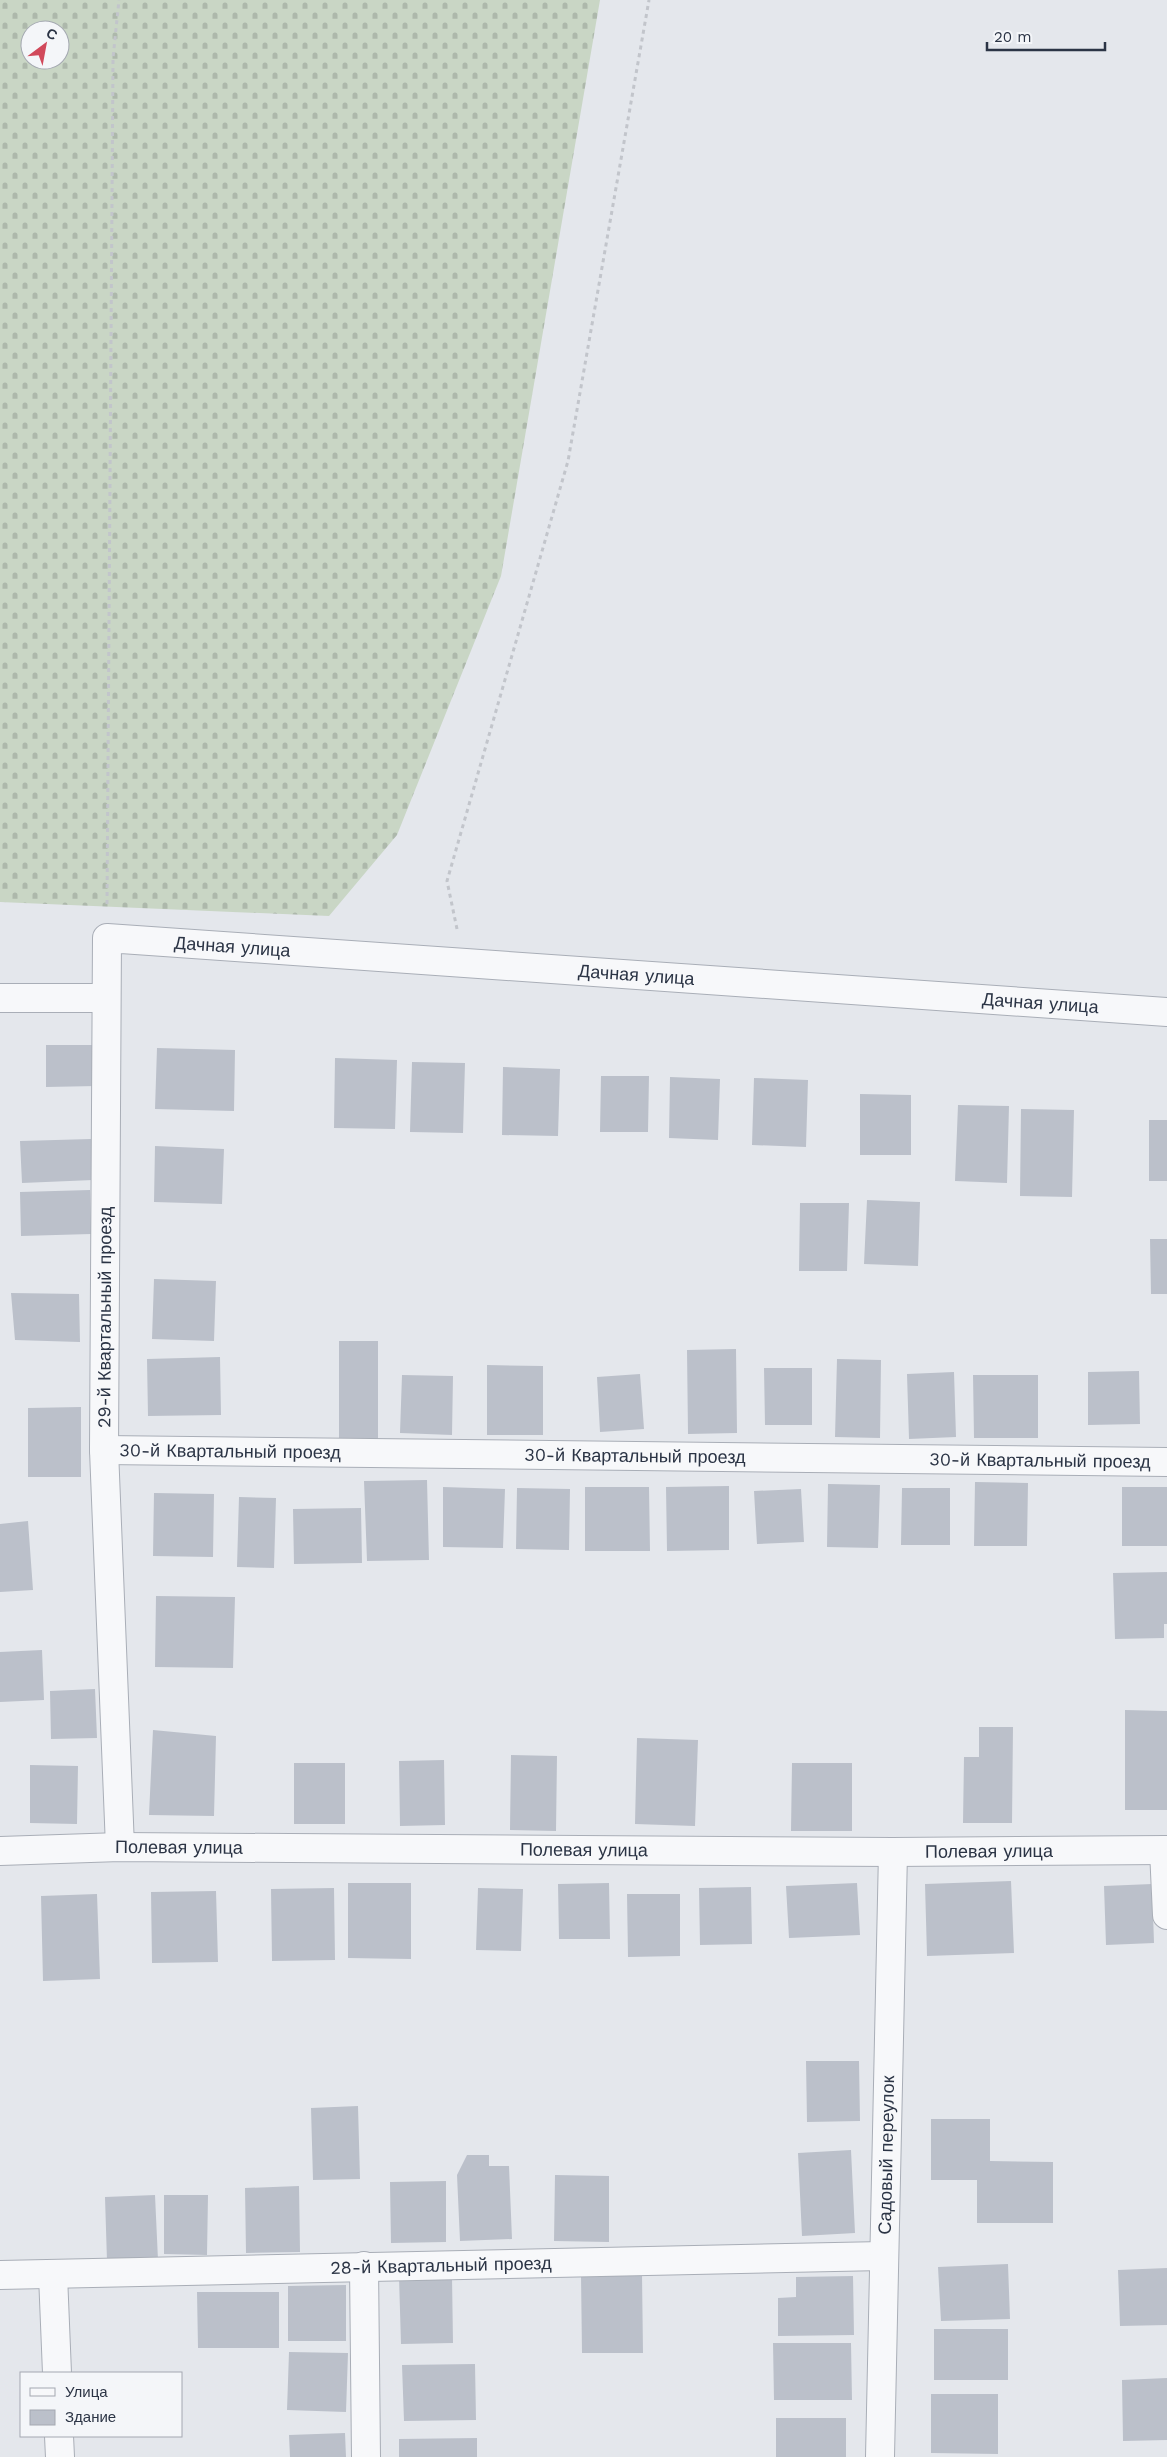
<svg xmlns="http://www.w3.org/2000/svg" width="1167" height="2457" font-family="'Work Sans',sans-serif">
	<defs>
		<pattern id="cemetery-stones" width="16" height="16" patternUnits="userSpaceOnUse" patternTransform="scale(1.25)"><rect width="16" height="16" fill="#c9d6c5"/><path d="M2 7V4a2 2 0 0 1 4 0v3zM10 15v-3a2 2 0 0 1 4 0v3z" fill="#adb8ab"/></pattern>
	</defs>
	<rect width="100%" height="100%" fill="#e4e7ec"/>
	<path fill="url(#cemetery-stones)" fill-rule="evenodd" d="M0,0H600L501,576L397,835L329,916L0,902ZM30,30H60V60H30Z"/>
	<path fill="#bbc0ca" d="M46,1045H96L97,1086L46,1087Z
		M157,1048L235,1050L234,1111L155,1109Z
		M335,1058L397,1060L395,1129L334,1128Z
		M412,1062L465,1063L463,1133L410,1132Z
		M503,1067L560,1069L558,1136L502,1135Z
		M601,1076H649L648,1132H600Z
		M670,1077L720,1079L718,1140L669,1138Z
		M754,1078L808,1080L806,1147L752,1145Z
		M860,1094L911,1095V1155H860Z
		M958,1105L1009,1106L1007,1183L955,1181Z
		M1021,1109L1074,1110L1072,1197L1020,1196Z
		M1149,1120H1167V1181H1149Z
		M91,1139L93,1180L22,1183L20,1141Z
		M155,1146L224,1149L222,1204L154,1202Z
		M90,1190L91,1234L21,1236L20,1192Z
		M867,1200L920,1202L918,1266L864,1264Z
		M800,1203H849L847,1271H799Z
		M1150,1239H1167V1294H1151Z
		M154,1279L216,1281L214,1341L152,1339Z
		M11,1293L79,1294L80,1342L15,1340Z
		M339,1341H378V1441L339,1440Z
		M736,1349L737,1433L688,1434L687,1350Z
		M220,1357L221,1415L148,1416L147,1359Z
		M837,1359L881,1360L880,1438L835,1437Z
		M487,1365L543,1366V1435H487Z
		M764,1368H812V1425H765Z
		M1139,1371L1140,1424L1088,1425V1372Z
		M954,1372L956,1437L909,1439L907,1374Z
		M640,1374L644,1429L600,1432L597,1377Z
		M402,1375L453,1376L452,1435L400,1433Z
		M973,1375H1038V1438H974Z
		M81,1407V1477H28V1408Z
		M427,1480L429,1560L367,1561L364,1481Z
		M975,1482L1028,1483L1027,1546H974Z
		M828,1484L880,1485L878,1548L827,1547Z
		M729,1486V1550L667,1551L666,1487Z
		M443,1487L505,1489L503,1548L443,1547Z
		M585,1487H649L650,1551H585Z
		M1122,1487H1167V1546H1122Z
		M517,1488L570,1489L569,1550L516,1549Z
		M902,1488H950V1545H901Z
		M801,1489L804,1542L757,1544L754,1491Z
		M154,1493L214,1494L213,1557L153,1556Z
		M239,1497L276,1498L274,1568L237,1567Z
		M361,1508L362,1563L294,1564L293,1509Z
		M28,1521L33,1590L0,1592V1524Z
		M1167,1572V1624H1164V1638L1115,1639L1113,1573Z
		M156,1596L235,1597L233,1668L155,1667Z
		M42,1650L44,1700L0,1702V1652Z
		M95,1689L97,1738L51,1739L50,1691Z
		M1125,1710L1167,1711V1810H1125Z
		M979,1727H1013L1012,1823H963L964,1757H979Z
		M153,1730L216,1736L214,1816L149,1815Z
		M637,1738L698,1740L695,1826L635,1824Z
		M511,1755L557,1756L556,1831L510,1830Z
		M444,1760L445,1825L400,1826L399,1761Z
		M294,1763H345V1824H294Z
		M792,1763H852V1831H791Z
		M30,1765L78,1766L77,1824L30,1823Z
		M1011,1881L1014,1953L927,1956L925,1884Z
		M348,1883H411V1959L348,1958Z
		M609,1883L610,1939H559L558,1884Z
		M857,1883L860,1935L789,1938L786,1886Z
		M1152,1884L1154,1943L1106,1945L1104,1886Z
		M751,1887L752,1944L700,1945L699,1888Z
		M334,1888L335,1960L272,1961L271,1889Z
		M478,1888L523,1889L521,1951L476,1950Z
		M216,1891L218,1962L152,1963L151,1892Z
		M97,1894L100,1979L43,1981L41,1896Z
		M627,1894H680V1956L628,1957Z
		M806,2061H859L860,2121L807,2122Z
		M358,2106L360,2179L313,2180L311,2108Z
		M931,2119H990V2161L1053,2162V2223H977V2180H931Z
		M851,2150L855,2233L802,2236L798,2153Z
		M467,2155H489V2166H509L512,2239L460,2241L457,2175Z
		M555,2175L609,2176V2242L554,2241Z
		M446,2181V2242L391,2243L390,2182Z
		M299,2186L300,2252L246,2253L245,2188Z
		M155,2195L158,2260L107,2261L105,2197Z
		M164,2195H208L207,2255L164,2254Z
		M1008,2264L1010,2319L941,2321L938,2267Z
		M1167,2268V2325L1120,2326L1118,2270Z
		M642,2274L643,2353H582L581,2275Z
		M452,2276L453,2343L401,2344L399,2277Z
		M853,2276L854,2335L778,2336V2298L796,2297V2277Z
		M346,2285V2341H288V2286Z
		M197,2292H279V2348H198Z
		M934,2329H1008V2380H934Z
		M773,2343H851L852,2400H774Z
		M289,2352L348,2353L346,2412L287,2410Z
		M475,2364L476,2420L404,2421L402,2365Z
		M1167,2378V2440L1123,2441L1122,2380Z
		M931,2394H998V2454L931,2453Z
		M776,2418H846V2457H776Z
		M345,2433L346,2457H290L289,2435Z
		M477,2438V2457H399V2439Z"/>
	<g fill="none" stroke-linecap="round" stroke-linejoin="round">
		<defs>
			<g id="street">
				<path d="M0,998H106"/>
				<path id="s1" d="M104,1450L1167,1462"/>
				<path id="s2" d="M120,1847L104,1450L107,938L1167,1012"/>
				<path d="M1164,1850L1167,1915"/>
				<path id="s3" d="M0,1851L120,1847L893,1852L1167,1850"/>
				<path d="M364,2266L366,2457"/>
				<path id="s4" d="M0,2275L883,2256"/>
				<path d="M53,2275L57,2373"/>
				<path d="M59,2436L60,2457"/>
				<path id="s5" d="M880,2457L893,1852"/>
			</g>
		</defs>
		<use href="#street" stroke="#a9aeb7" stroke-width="30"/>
		<path stroke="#c2c5cb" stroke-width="3" stroke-dasharray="4 4" stroke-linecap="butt" d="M107,904L113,58L119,0
			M457,929L447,881L568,461L649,0"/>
		<use href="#street" stroke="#f7f8fa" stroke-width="28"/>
	</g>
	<g text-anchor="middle" stroke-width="5" stroke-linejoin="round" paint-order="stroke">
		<g font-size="18" fill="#2b3445" stroke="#f4f6f9">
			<text dy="6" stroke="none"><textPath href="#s2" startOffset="1035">Дачная улица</textPath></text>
			<text dy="6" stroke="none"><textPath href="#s2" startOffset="1440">Дачная улица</textPath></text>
			<text dy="6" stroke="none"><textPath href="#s2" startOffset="1845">Дачная улица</textPath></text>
			<text dy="6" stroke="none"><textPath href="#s2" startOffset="530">29-й Квартальный проезд</textPath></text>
			<text dy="6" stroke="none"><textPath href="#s1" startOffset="126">30-й Квартальный проезд</textPath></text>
			<text dy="6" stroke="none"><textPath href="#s1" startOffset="531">30-й Квартальный проезд</textPath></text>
			<text dy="6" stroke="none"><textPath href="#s1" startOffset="936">30-й Квартальный проезд</textPath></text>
			<text dy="6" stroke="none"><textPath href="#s3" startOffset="179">Полевая улица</textPath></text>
			<text dy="6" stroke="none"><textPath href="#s3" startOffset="584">Полевая улица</textPath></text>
			<text dy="6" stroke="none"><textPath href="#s3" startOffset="989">Полевая улица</textPath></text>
			<text dy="6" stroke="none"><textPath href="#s5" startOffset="302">Садовый переулок</textPath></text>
			<text dy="6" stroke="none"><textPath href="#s4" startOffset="441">28-й Квартальный проезд</textPath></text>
		</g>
	</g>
	<rect x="20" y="2372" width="162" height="65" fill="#f4f6f9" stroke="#a4a8b1"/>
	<rect x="30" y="2388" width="25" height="8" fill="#f7f8fa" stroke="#a4a8b1"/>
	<text x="65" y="2397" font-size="15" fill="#2b3445">Улица</text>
	<rect x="30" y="2410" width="25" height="15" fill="#bbc0ca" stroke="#a4a8b1"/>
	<text x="65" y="2422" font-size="15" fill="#2b3445">Здание</text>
	<g transform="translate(45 45) rotate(32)"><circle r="24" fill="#f4f6f9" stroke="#a4a8b1"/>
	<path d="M0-4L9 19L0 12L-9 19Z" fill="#d1495b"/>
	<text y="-8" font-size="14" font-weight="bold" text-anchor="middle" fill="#2b3445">С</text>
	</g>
	<path d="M987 42v8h118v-8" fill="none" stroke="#2b3445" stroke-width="2.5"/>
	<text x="994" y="42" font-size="15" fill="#2b3445" stroke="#f4f6f9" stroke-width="4" paint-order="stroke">20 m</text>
</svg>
